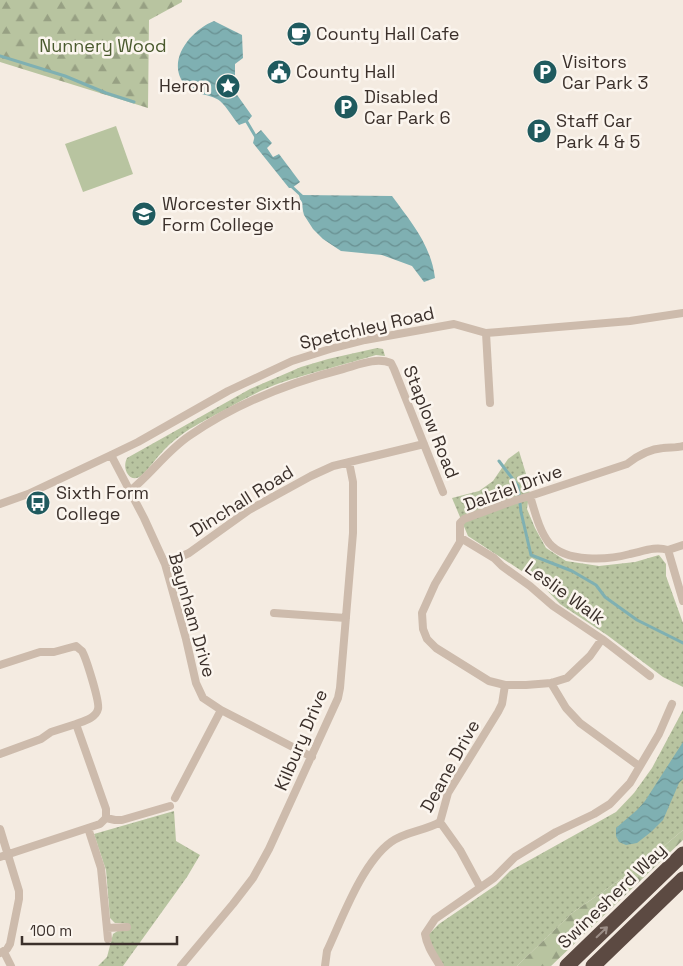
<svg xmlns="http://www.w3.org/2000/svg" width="683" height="966" font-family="'Space Grotesk',sans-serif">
	<defs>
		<pattern id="green-dots" width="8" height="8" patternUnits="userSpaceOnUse" patternTransform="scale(1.25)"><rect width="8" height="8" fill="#b8c4a0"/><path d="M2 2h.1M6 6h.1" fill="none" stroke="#97a083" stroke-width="1.8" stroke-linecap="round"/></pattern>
		<pattern id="forest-firs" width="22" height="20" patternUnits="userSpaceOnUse" patternTransform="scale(1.25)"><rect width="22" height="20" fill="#b8c4a0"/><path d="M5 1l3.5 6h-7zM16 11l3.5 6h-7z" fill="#97a083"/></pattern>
		<pattern id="water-waves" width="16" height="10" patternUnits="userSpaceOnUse" patternTransform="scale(1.25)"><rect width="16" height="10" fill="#7fb0b2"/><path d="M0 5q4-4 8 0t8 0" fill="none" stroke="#699091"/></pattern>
	</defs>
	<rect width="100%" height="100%" fill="#f4ebe1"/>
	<path fill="url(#green-dots)" d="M377,348L383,349L385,356L376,355C344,365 312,372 280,383C257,391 236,404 215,415C202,422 188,429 176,439C167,446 159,455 152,464C149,467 146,472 142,475C131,485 121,470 127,458L250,389L301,367L328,359Z
		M519,451L530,487L527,509L535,528L546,548L566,561L599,566L635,562L659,555L666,564V576L683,623V687L663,677L607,635L560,604L540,583L468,536L452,498L479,491L493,481L508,459Z
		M683,710V830L644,863L572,913L517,966H441L429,948V934L439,924L496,885L510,871L616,812L634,793L652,768Z
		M174,811L176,841L200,855L187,877L123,966H98L107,957L113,934L119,930L128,929L127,923H115L110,918L106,870L94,834Z"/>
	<path fill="url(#forest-firs)" d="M0,0H182V2L149,20L148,108L0,62Z
		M683,830V840L551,966H517L572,913L644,863Z"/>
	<path fill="#b8c4a0" d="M116,126L133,174L83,192L65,144Z"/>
	<path fill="url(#water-waves)" d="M214,21L242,35L243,58L235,64V92L252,116L247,122L239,125C233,118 227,107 220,101C210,93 194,96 185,85C165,61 191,30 214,21Z
		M261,130L272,143L267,148L273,157L279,154L300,182L292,188H289L253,143L255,135Z
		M299,195L392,196C411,222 431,245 435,278L424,282L412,266L382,255L341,251L323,239L313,229L304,215Z
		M683,742V779L679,783L663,820L651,832L637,843L626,845L619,842L616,836V828L637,810L645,801Z"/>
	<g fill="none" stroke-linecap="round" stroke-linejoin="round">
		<path stroke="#7fb0b2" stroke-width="3" d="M0,56L65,76L106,93L134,102
			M247,122L257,139
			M291,186L303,197
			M499,461L518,486L521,512L531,555L572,571L596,585L605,597L637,620L683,643"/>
		<path stroke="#cdbbac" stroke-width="8" d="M486,333L490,403
			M111,455L144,518L165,564L186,639L196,683L203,698L221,710L312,757
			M130,491C151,474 167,451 189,436C235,404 288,383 343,369C358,365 376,357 391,363L394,369L443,492
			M530,496C535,512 539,530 549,543C566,563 608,560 630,554C644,551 655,546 668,550
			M0,504L28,494L111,455L138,442L228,391L292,361L330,349L365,340L454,324L486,333L499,332L630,321L683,313
			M461,538L494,558L502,566L530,586L553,606L602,639L650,676
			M668,550L683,601
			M668,550L683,545
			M165,564L189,553L249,510L311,476L333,466L424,444
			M274,613L346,618
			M602,639L590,656L567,678L551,683L526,685H505L489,681L436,648L427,639L423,629L422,613L435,584L460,542V523L464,519L513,501L530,496L627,464C637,456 650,449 663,448C670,447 676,448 683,446
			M0,665L40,652H54L76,646C77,647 82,651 82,651C86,658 100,702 98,709C96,718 84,721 76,724L106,809V818
			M551,683L566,708L580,723L639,766
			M0,754L41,739L51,732L76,724
			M175,798L221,710
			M440,822L460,850L480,887
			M88,828L101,868L108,939
			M0,829L19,891V899L10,944L7,949L0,953
			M0,857L100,824L106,818L115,820H122L170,806
			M107,928L127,927
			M4,952L11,966
			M181,966L233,904L253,878L269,849L338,698L340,688L353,533V482L349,462
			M325,966L327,951C342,919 362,863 391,842C406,831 425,831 440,822L448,793L498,712L502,704L505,685
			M440,966C434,956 427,947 425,934L435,919L494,878L515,857L556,832L594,814L610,804L630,783L659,734L672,704"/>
		<path stroke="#5c4a42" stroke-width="15" d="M567,966L683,854
			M593,966L683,879"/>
	</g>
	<defs><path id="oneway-shaft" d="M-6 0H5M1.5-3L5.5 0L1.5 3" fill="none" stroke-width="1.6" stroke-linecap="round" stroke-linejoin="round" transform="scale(1.25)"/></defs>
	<use stroke="#9c8e87" href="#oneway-shaft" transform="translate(602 932) rotate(-44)"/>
	<defs>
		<symbol id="cafe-disc" viewBox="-11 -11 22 22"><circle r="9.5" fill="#1f5a5e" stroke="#fbf5ee"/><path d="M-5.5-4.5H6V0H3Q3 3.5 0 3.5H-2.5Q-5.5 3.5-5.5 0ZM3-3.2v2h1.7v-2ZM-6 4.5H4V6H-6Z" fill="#fff"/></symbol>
		<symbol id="civic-disc" viewBox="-11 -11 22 22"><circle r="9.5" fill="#1f5a5e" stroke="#fbf5ee"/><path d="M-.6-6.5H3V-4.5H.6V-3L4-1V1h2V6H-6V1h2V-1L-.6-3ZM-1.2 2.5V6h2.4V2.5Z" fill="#fff"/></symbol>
		<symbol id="parking-disc" viewBox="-11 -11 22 22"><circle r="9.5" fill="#1f5a5e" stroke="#fbf5ee"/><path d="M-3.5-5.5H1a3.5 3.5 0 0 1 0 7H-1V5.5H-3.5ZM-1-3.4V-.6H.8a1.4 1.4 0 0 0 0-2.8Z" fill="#fff"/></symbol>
		<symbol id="sight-disc" viewBox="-11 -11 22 22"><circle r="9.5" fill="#1f5a5e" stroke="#fbf5ee"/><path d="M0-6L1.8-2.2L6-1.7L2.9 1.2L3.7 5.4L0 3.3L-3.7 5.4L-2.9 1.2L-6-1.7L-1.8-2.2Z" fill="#fff"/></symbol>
		<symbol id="university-disc" viewBox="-11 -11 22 22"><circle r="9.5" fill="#1f5a5e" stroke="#fbf5ee"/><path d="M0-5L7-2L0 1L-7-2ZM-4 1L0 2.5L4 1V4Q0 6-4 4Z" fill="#fff"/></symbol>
		<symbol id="bus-disc" viewBox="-11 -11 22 22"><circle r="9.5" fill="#1f5a5e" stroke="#fbf5ee"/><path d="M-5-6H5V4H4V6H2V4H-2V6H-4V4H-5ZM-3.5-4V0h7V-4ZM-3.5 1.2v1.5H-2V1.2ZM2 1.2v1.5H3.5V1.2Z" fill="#fff"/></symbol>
	</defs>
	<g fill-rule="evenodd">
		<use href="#cafe-disc" x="285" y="20" width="28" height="28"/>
		<use href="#civic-disc" x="265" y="58" width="28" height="28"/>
		<use href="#parking-disc" x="531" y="58" width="28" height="28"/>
		<use href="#sight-disc" x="214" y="72" width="28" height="28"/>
		<use href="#parking-disc" x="332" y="93" width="28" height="28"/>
		<use href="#parking-disc" x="525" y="117" width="28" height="28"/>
		<use href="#university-disc" x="130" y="200" width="28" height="28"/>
		<use href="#bus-disc" x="24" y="489" width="28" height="28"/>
	</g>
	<g text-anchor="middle" stroke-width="5" stroke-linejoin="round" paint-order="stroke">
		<g font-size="18" fill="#3b302b" stroke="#fbf5ee" text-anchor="start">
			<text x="316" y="40">County Hall Cafe</text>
			<text x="562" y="68">Visitors<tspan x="562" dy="21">Car Park 3</tspan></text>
			<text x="296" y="78">County Hall</text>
			<text x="210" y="92" text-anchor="end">Heron</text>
			<text x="364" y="103">Disabled<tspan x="364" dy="21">Car Park 6</tspan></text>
			<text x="556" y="127">Staff Car<tspan x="556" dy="21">Park 4 &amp; 5</tspan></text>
			<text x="162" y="210">Worcester Sixth<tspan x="162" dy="21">Form College</tspan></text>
			<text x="56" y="499">Sixth Form<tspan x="56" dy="21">College</tspan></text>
		</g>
		<g font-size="18" fill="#4a5a2e" stroke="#fbf5ee">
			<text x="103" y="52">Nunnery Wood</text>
		</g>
		<g font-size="18" fill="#3b302b" stroke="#fbf5ee">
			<text transform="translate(367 328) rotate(-13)" y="6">Spetchley Road</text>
			<text transform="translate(431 422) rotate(68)" y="6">Staplow Road</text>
			<text transform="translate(513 488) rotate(-20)" y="6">Dalziel Drive</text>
			<text transform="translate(242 501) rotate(-32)" y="6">Dinchall Road</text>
			<text transform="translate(565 593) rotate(36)" y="6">Leslie Walk</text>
			<text transform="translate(192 615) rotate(74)" y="6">Baynham Drive</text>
			<text transform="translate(301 740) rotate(-67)" y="6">Kilbury Drive</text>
			<text transform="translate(450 766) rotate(-61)" y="6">Deane Drive</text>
			<text transform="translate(612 896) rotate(-44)" y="6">Swinesherd Way</text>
		</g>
	</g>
	<path d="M22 936v8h155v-8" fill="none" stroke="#3b302b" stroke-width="2.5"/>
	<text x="30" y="936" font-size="15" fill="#3b302b" stroke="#fbf5ee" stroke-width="4" paint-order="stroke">100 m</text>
</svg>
